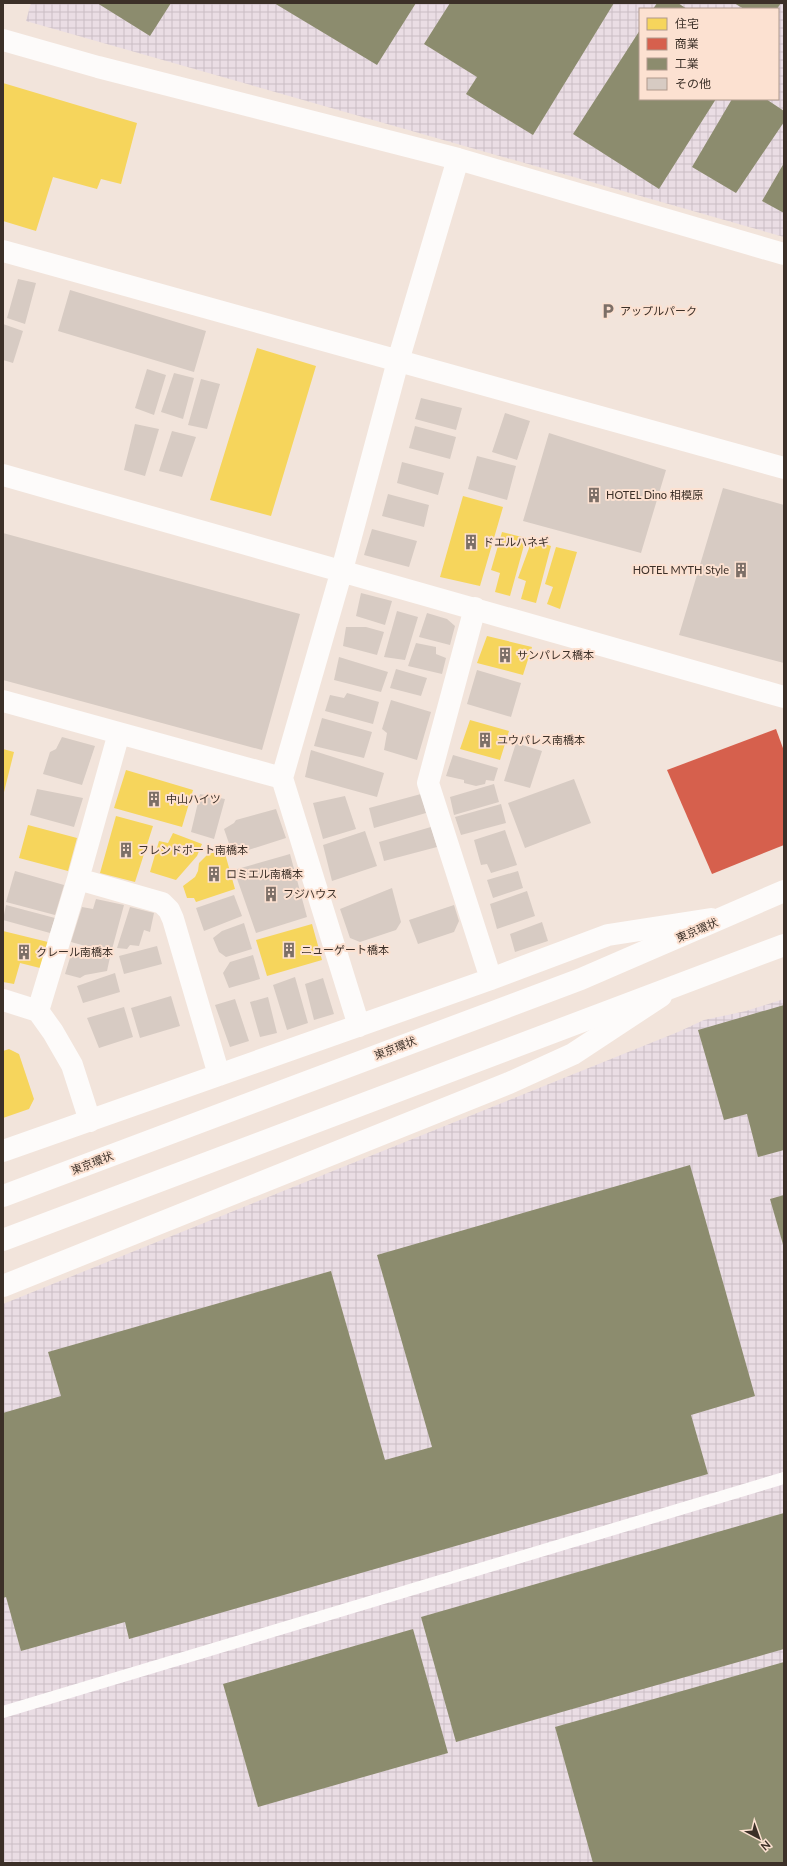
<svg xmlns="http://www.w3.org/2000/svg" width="787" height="1866" font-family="Lato,'Noto Sans JP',sans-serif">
	<defs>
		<pattern id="industrial-grid" width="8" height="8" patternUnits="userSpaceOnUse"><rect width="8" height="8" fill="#eadde4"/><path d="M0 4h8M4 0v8" fill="none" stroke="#cabec4"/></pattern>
	</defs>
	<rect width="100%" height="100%" fill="#f2e4db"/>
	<path fill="url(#industrial-grid)" fill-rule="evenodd" d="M31,3H784V237L26,21ZM640,9H778V99H640Z
		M784,999V1863H3V1304L678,1032L704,1020L746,1011Z"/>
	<path fill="#f6d55c" d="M3,83L137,123L121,184L101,179L97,189L53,177L36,231L3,221Z
		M257,348L316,366L271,516L210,500Z
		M463,496L503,507L480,586L440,577Z
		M502,532L526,538L510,596L495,592L500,573L491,570Z
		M532,540L551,546L536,603L521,599L526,581L518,578Z
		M556,547L577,552L560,609L547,604L553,587L545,584Z
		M487,636L532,647L523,675L477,663Z
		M470,720L509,731L500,760L460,749Z
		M3,749L14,752L4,792H3Z
		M126,770L193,790L182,827L114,808Z
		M116,816L153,826L135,882L100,873Z
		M28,825L77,838L68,871L19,858Z
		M173,833L202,844L197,856L176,880L150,872L159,841L168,843Z
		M224,850L235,889L196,902L194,898H187L183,886L195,877L198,871L199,863L208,854Z
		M312,924L322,960L267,976L256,940Z
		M3,931L48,942L40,968L20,963L14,984L3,982Z
		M9,1049L19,1054L34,1099L29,1109L3,1118V1051Z"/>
	<path fill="#d6604d" d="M776,729L784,751V845L712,874L667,770Z"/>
	<path fill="#8c8c6e" d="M97,3H171L150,36Z
		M274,3H416L377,65Z
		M450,3H614L533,135L466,94L477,77L424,44Z
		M657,3H678L687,9H653Z
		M734,3H781L777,9H744Z
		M640,30V99H716L659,189L573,134Z
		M732,99H766L784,111V122L736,193L692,167Z
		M784,163V213L762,201Z
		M784,1005V1150L758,1157L747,1114L724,1120L698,1030Z
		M690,1165L755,1396L691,1415L708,1474L129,1639L125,1622L21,1651L6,1597L3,1598V1413L61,1396L48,1352L331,1271L385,1460L432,1447L377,1255Z
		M784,1195V1248L770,1199Z
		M784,1513V1649L456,1742L421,1617Z
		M413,1629L448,1753L258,1807L223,1684Z
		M784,1662V1863H593L555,1727Z"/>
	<path fill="#d7cbc3" d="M18,279L36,283L25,324L7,318Z
		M70,290L206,331L194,372L58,331Z
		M3,324L23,331L13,363L3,360Z
		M147,369L166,375L154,415L135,408Z
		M174,373L194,378L183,419L161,412Z
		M201,379L220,384L207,429L188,425Z
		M421,398L462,408L456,430L415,419Z
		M505,413L530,421L517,460L492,452Z
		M135,424L159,429L145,476L124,470Z
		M415,426L456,437L450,459L409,448Z
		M172,431L196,437L182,477L159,471Z
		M549,433L666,470L641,553L523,521Z
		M477,456L516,466L507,500L468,489Z
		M402,462L444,473L438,495L397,483Z
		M723,488L784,505V663L679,635Z
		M388,494L429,505L424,527L382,516Z
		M372,529L417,541L409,567L364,555Z
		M3,533L300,614L262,750L3,680Z
		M361,593L392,601L385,625L356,616Z
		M397,611L418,617L405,660L384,657Z
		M427,613L447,619L455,626L450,645L419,637Z
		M346,627H366L384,632L377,655L343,646Z
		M416,643L436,647V654L446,658L442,674L408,666Z
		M339,657L388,672L381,692L334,680Z
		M396,669L427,678L421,696L390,688Z
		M477,670L521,683L511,717L467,704Z
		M347,693L379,702L373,724L325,711L330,695L344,698Z
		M391,700L431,712L417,760L384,750L387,733L382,729Z
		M322,718L372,732L364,758L314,746Z
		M62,737L95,746L82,785L43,774L50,752L56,749Z
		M516,743L542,751L530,788L504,781Z
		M311,750L384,773L377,797L305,777Z
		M453,755L498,768L494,781L486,780L485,784L476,786L464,783V780L446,776Z
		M574,779L591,823L525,848L508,803Z
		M494,784L499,802L454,815L450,797Z
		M37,789L83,798L74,827L30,815Z
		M200,794L225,799L214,839L191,832Z
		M421,794L426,813L374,828L369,808Z
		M345,796L356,829L323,839L313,803Z
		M501,804L506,823L461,835L455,817Z
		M276,809L286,838L233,855L224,829L234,823L236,820Z
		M431,827L437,847L384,861L379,842Z
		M505,830L517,865L491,873L487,864L481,865L474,840Z
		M365,831L377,866L332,881L323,845Z
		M290,854L307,917L256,933L234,870Z
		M15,871L64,885L55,915L6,902Z
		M518,871L523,888L493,898L487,880Z
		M392,888L401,922L396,930L360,942L350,938L340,909Z
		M527,891L535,916L497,929L490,904Z
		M234,895L242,916L204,931L196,908Z
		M96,899L124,905L111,953L71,942L82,907L93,909Z
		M6,905L55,918L50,933L3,920Z
		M454,905L459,921L454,932L418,944L409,920Z
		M130,907L154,913L150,932L144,930L139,946L130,945L127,949L117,948Z
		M542,922L548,941L515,952L510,934Z
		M244,923L252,949L226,957L219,952L213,938L222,931Z
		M157,946L162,964L124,974L119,956Z
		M73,948L110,957L107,971L85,975L80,978L65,974Z
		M253,955L260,979L229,988L223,973L230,962Z
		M115,973L120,992L83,1003L77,986Z
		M295,977L308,1023L287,1030L273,985Z
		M323,978L334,1014L314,1020L305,984Z
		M171,996L180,1026L140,1038L131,1008Z
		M268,997L277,1033L260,1037L250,1002Z
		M235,999L249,1041L230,1047L215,1005Z
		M124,1007L133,1037L99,1048L87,1018Z"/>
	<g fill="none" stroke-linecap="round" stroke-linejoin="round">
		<path stroke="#fdfbfa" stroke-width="12" d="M3,1712L784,1478"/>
		<path stroke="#fdfbfa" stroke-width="22" d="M3,40L98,67L458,159L784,254
			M3,251L784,468
			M3,475L784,697
			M475,608L428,783L491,979
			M3,701L282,778L359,1026
			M119,733L78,879L162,903L169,910L173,919L219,1075
			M282,778L342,570L398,361L458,159
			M3,1000L38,1011L53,1032L72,1065L90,1121
			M38,1011L78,879
			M3,1151L491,979L608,935L711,919
			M3,1286L509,1083L573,1054L661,996"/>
		<path stroke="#fdfbfa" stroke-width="22" d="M3,1196L581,979L784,891
			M3,1240L784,945"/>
	</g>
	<defs>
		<symbol id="parking-bare" viewBox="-9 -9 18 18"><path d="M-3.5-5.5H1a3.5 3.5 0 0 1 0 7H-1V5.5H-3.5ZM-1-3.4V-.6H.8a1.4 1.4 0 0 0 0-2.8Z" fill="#7c6f67" stroke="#fce1d1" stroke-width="2.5" paint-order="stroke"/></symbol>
		<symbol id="building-bare" viewBox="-9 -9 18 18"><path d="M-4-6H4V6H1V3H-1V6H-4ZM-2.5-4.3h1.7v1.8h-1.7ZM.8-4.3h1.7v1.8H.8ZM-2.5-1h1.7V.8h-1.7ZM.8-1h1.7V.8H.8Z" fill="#7c6f67" stroke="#fce1d1" stroke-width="2.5" paint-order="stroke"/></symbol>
	</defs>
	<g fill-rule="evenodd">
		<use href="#parking-bare" x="597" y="300" width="22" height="22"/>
		<use href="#building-bare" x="583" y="484" width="22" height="22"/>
		<use href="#building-bare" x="460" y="531" width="22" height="22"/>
		<use href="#building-bare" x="730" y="559" width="22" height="22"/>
		<use href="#building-bare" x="494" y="644" width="22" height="22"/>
		<use href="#building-bare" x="474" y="729" width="22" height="22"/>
		<use href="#building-bare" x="143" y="788" width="22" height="22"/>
		<use href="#building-bare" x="115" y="839" width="22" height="22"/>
		<use href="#building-bare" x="203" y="863" width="22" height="22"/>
		<use href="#building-bare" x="260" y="883" width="22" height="22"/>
		<use href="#building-bare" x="278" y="939" width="22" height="22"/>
		<use href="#building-bare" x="13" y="941" width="22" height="22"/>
	</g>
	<g text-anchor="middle" stroke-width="4" stroke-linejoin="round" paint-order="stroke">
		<g font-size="11" fill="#3c3028" stroke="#fce1d1" text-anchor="start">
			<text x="620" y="315">アップルパーク</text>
			<text x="606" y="499">HOTEL Dino 相模原</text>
			<text x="483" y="546">ドエルハネギ</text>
			<text x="729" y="574" text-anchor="end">HOTEL MYTH Style</text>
			<text x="517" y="659">サンパレス橋本</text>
			<text x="497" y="744">ユウパレス南橋本</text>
			<text x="166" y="803">中山ハイツ</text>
			<text x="138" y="854">フレンドポート南橋本</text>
			<text x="226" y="878">ロミエル南橋本</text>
			<text x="283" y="898">フジハウス</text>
			<text x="301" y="954">ニューゲート橋本</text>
			<text x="36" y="956">クレール南橋本</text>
		</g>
		<g font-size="11" fill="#3c3028" stroke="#fce1d1">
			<text transform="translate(697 930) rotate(-23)" y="4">東京環状</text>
			<text transform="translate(395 1048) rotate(-21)" y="4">東京環状</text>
			<text transform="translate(92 1163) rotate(-21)" y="4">東京環状</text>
		</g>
	</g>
	<rect width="787" height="1866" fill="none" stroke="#3c3028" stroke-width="8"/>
	<rect x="639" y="8" width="140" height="92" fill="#fce1d1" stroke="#af9a8d"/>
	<rect x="647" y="18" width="20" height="12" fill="#f6d55c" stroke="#af9a8d"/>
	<text x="675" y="28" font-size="12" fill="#3c3028">住宅</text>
	<rect x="647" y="38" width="20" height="12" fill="#d6604d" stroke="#af9a8d"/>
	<text x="675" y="48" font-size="12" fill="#3c3028">商業</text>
	<rect x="647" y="58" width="20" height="12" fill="#8c8c6e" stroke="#af9a8d"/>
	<text x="675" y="68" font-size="12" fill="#3c3028">工業</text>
	<rect x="647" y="78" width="20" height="12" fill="#d7cbc3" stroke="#af9a8d"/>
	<text x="675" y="88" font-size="12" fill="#3c3028">その他</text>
	<g transform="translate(759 1838) rotate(139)" stroke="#fce1d1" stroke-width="3" paint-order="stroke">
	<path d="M0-3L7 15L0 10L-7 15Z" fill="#3c3028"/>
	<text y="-6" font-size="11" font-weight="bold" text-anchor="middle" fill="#3c3028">N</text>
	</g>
</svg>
